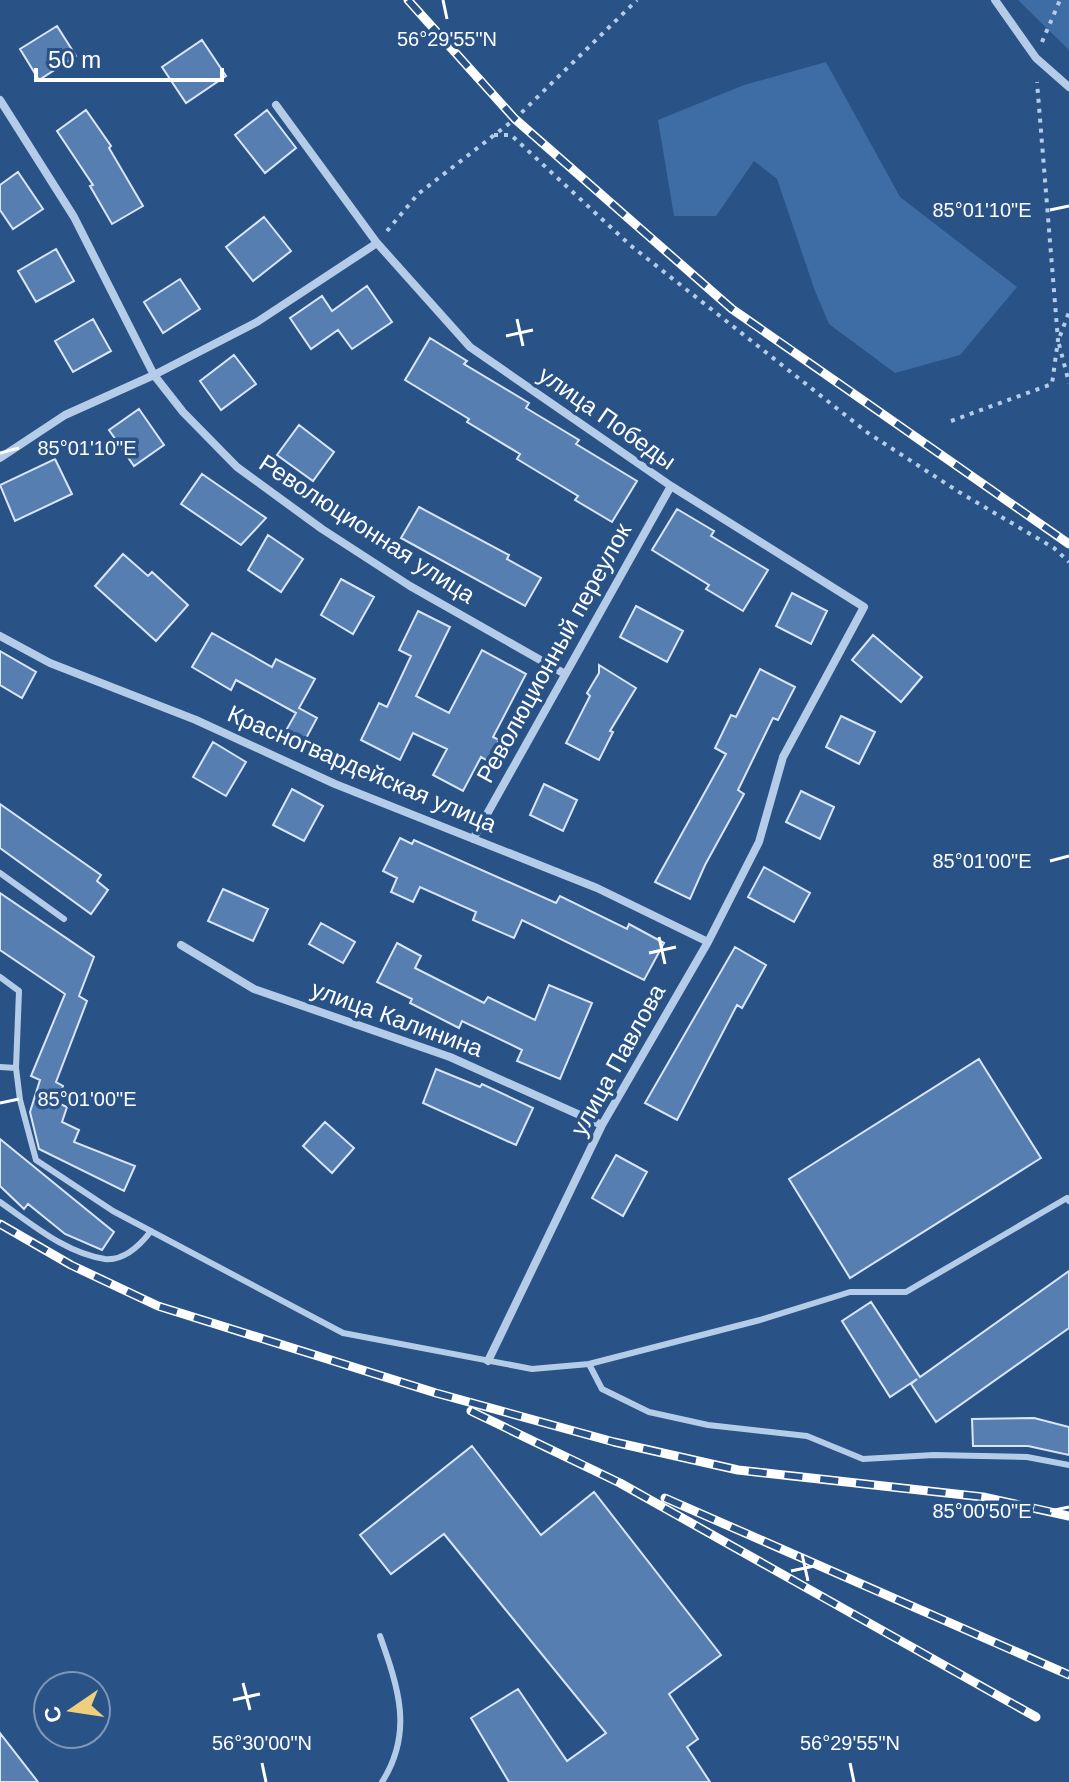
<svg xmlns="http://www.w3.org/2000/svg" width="1069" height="1782" font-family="Arial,sans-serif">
	<rect width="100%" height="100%" fill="#295287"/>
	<path fill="#3e6ca4" d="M1018,0H1069V50Z
		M826,62L900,197L1017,287L960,355L895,373L829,324L815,291L777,179L754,161L716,216H674L658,120L744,85Z"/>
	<path fill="#567eb1" stroke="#d9e6f7" stroke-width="2" d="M57,26L76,56L39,80L20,49Z
		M202,40L226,76L186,103L162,67Z
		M86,110L111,146L109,148L143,206L112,224L90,186L93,185L57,131Z
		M267,110L296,148L265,173L235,135Z
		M18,172L43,209L13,229L0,210V185Z
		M264,217L291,251L253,281L226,247Z
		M56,249L74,281L36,302L18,271Z
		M180,279L200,309L163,333L144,302Z
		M367,286L392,322L352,349L338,330L311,349L290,318L322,296L332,311Z
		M93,319L111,351L73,372L55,341Z
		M430,338L467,361L464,364L529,403L526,408L579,440L576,444L637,481L612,522L575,500L578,496L517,459L520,454L467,422L469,419L405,380Z
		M234,355L256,384L221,410L200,381Z
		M139,409L164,445L134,466L109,430Z
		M299,425L334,452L313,481L277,455Z
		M55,459L72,494L15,521L0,485Z
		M202,474L266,518L241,545L181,504Z
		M419,507L509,555L507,559L541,578L525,606L401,538Z
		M677,509L714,531L711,536L768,570L743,611L706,589L709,585L652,550Z
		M268,535L303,559L281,592L248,570Z
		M123,554L148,576L152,572L188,605L156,641L95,586Z
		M341,579L374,597L353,634L321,615Z
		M792,593L827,611L811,644L776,626Z
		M636,606L683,631L667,662L620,637Z
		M418,611L450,627L416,696L449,713L482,650L526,674L493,737L499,740L488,761L481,757L463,791L433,775L447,749L413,733L400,760L361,740L379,703L387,707L411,656L399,650Z
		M212,633L272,667L276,659L315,679L299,708L317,718L303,744L284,734L296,713L236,680L231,690L192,667Z
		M873,635L922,677L901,702L852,660Z
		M0,651L36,672L22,698L0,685Z
		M599,665L636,688L610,731L613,732L599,760L566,743L590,696L587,693L599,673Z
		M760,669L795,687L778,720L773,718L738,790L744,794L705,865L690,899L655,882L726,754L715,748L731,715L736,717Z
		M841,716L875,732L859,764L826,747Z
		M213,742L246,762L226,796L193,777Z
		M544,784L577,800L563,831L530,815Z
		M292,789L323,806L304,841L273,825Z
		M801,791L834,807L820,839L786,822Z
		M0,804L101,875L97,881L108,890L91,914L0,848Z
		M400,838L412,844L414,840L556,903L560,896L627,929L629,924L664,943L644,980L522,920L514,938L473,920L476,912L420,887L413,902L391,892L397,878L383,871Z
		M764,867L810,893L794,922L748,897Z
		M223,889L268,909L253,941L208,921Z
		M0,893L94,957L79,996L87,1001L56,1082L63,1086L58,1103L67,1107L62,1122L79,1130L74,1142L135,1166L124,1191L39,1149L30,1112L40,1080L31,1076L65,994L0,950Z
		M321,923L355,942L343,963L309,944Z
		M397,943L421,956L415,968L484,1003L488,997L535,1020L549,985L592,1003L560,1079L517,1061L522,1050L462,1021L459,1028L410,1003L412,999L377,982Z
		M735,947L766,965L742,1008L737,1005L677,1120L645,1103Z
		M979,1059L1041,1158L850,1278L789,1179Z
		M436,1069L480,1087L482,1084L533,1108L516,1145L423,1103Z
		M325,1122L354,1148L332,1173L303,1146Z
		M0,1139L114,1232L102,1250L65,1234L28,1204L24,1209L0,1186Z
		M616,1155L647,1172L623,1216L592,1198Z
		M1069,1271V1328L936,1422L911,1384L917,1379L890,1397L842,1321L871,1302L920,1377Z
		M1034,1418L1069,1427V1455L1028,1446H973L972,1419Z
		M472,1446L541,1535L594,1492L721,1655L669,1694L698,1739L687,1747L710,1782H509L471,1718L518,1689L567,1761L606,1733L444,1534L391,1574L360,1535Z
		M0,1733L38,1782H0Z"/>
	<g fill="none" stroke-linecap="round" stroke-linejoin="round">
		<path stroke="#b5cce8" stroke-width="4" stroke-dasharray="4 6" stroke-linecap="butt" d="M1042,42L1060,0
			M494,135H511L630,245L868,433L959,492L1054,548L1069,562
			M387,231L418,194L515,119L637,0
			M1060,336L1069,312
			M1059,344L1069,383
			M951,421L1052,384L1058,340L1037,82"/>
		<path stroke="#b5cce8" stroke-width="6" d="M0,873L64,919
			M0,977L19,991L16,1068L20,1100L36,1160L113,1211L343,1333L532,1369L589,1364L602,1389L649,1412L708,1425L807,1436L863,1459L934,1455L1027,1457L1069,1465
			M0,1067L16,1068
			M0,1202C32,1224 65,1253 105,1259C124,1261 141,1244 151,1231
			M589,1364L760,1320L850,1292H906L1067,1198L1069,1201
			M380,1636C398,1687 414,1732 382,1782"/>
		<path stroke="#b5cce8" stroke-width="8" d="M995,0L1036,58L1069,87
			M0,100L74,217L154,375L183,412L237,467L322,529L410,586L565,674
			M276,105L377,243L470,347L671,486L864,607L783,757L759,842L708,942L602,1125L488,1361
			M0,458L65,415L154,375L257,322L377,243
			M0,636L50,663L196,720L335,784L597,888L708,942
			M473,839L671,486
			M181,945L254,989L450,1057L602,1125"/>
		<defs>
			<path id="rail" d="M408,0L515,119L732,309L1069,544
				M0,1224L71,1265L158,1306L436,1393L614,1442L738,1470L983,1497L1069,1516
				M471,1411L620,1483L1036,1717
				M665,1498L1069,1675"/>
		</defs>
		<use href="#rail" stroke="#fff" stroke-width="9"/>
		<use href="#rail" stroke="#295287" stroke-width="6" stroke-dasharray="18" stroke-linecap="butt"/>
	</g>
	<path fill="none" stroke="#fff" stroke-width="3" d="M443,0L447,19M1050,210L1069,206M517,319L523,346M506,336L533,330M0,453L19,448M1050,861L1069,856M659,937L665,964M649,953L676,947M0,1103L19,1099M1050,1511L1069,1507M802,1554L808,1581M791,1571L819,1565M243,1683L250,1710M233,1700L260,1694M262,1763L266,1782M850,1763L854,1782"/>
	<g text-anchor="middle" stroke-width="7" stroke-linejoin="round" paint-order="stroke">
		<g font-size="24" fill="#fff" stroke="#295287">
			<text transform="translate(607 418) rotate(35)" y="8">улица Победы</text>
			<text transform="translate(367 529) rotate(33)" y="8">Революционная улица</text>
			<text transform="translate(554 653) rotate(-61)" y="8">Революционный переулок</text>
			<text transform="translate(362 769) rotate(23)" y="8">Красногвардейская улица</text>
			<text transform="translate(397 1019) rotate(20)" y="8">улица Калинина</text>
			<text transform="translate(618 1060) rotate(-61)" y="8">улица Павлова</text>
		</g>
	</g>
	<g font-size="20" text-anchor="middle" fill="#fff" stroke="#295287" stroke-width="7" stroke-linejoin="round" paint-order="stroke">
		<text x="447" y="46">56°29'55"N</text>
		<text x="982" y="217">85°01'10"E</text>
		<text x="87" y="455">85°01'10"E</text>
		<text x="982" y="868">85°01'00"E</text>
		<text x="87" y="1106">85°01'00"E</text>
		<text x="982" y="1518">85°00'50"E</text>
		<text x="262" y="1750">56°30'00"N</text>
		<text x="850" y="1750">56°29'55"N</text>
	</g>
	<g transform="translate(72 1710) rotate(257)"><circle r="38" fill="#295287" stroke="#7f97b7" stroke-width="2"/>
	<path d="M0-6L14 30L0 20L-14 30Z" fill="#efce7c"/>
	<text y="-12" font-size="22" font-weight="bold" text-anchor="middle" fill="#ffffff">С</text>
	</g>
	<path d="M36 68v12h186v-12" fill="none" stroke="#ffffff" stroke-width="4"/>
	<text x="48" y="68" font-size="24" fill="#ffffff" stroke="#295287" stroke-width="6" paint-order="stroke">50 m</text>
</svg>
